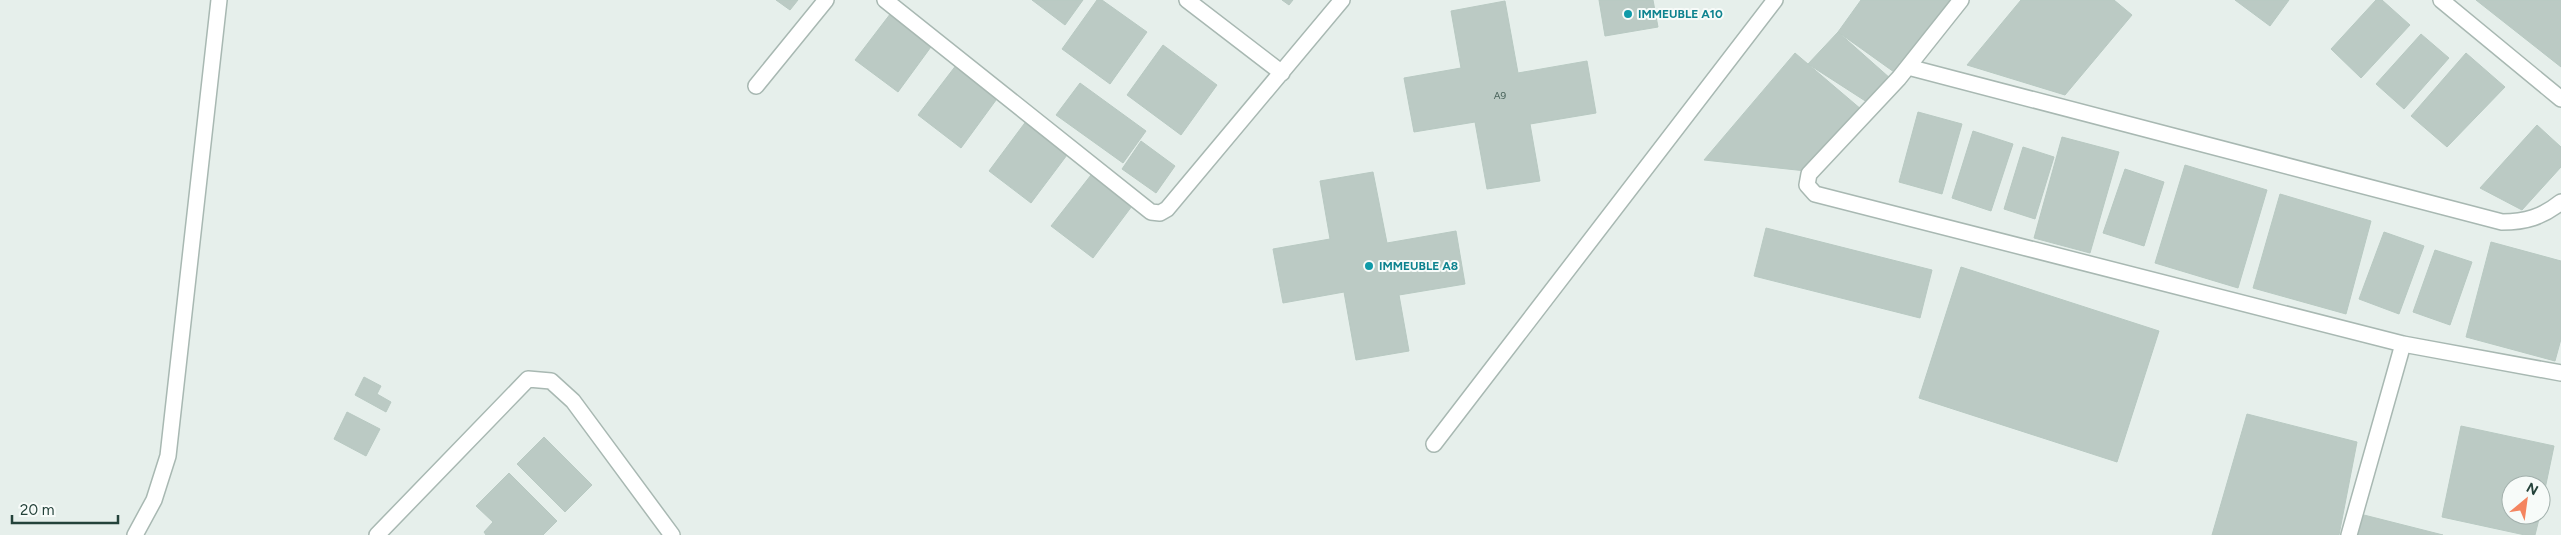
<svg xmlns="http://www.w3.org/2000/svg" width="2561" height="535" font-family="Figtree,sans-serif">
	<rect width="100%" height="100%" fill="#e6efeb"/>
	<path fill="#bbcac4" stroke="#b8c9c2" d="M776,0H798L790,10Z
		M1032,0H1083L1065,25Z
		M1097,0H1102L1147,32L1110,84L1062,49Z
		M1282,0H1293L1289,5Z
		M1599,0H1653L1658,27L1605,36Z
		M1861,0H1956L1894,72L1838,32Z
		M2021,0H2114L2132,15L2065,95L1967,65Z
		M2235,0H2289L2270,26Z
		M2376,0H2382L2410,25L2361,78L2331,49Z
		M2476,0H2561V67Z
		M1505,1L1518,73L1587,61L1596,113L1530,124L1540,181L1487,189L1475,122L1414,132L1404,78L1461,68L1451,11Z
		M894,9L936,40L898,92L855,60Z
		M1838,32L1891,79L1870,104L1808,64Z
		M2421,34L2449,58L2404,109L2376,84Z
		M1163,45L1217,85L1181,135L1127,95Z
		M1795,53L1862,110L1806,171L1704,160Z
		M2466,53L2505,87L2447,147L2411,116Z
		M957,64L999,96L961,148L918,115Z
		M1080,83L1146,131L1123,163L1056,115Z
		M1918,112L1962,124L1942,194L1899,182Z
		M1027,120L1070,151L1031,203L989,171Z
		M2537,125L2561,147V167L2522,210L2480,188Z
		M1973,131L2013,144L1991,211L1952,198Z
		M2062,137L2119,152L2090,253L2034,238Z
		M1141,141L1175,166L1156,193L1122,169Z
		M2023,147L2054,157L2035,219L2004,209Z
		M2185,165L2267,190L2238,288L2155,263Z
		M2125,169L2164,182L2144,246L2103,233Z
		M1373,172L1387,243L1456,231L1465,284L1399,295L1409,351L1356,360L1344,292L1283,303L1273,249L1330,239L1320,181Z
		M1091,175L1132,206L1093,258L1051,226Z
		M2280,194L2371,221L2346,314L2253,288Z
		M1766,228L1932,270L1920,318L1754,276Z
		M2384,232L2424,246L2399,314L2359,299Z
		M2491,242L2561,261V339L2555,361L2466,337Z
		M2435,250L2472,262L2450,325L2413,312Z
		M1961,267L2159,331L2117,462L1919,398Z
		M364,377L381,386L377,394L391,402L386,412L355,395Z
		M347,412L380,429L366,456L334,439Z
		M2247,414L2357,442L2339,535H2212Z
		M2461,426L2554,446L2541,508V485H2511V515H2540L2535,535H2525L2442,517Z
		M544,437L592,485L565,512L517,464Z
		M509,473L557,521L543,535H486L484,532L493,522L476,506Z
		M2360,514L2443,535H2355Z"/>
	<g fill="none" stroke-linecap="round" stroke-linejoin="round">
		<defs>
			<path id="street" d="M885,0L1151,212L1160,213L1167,209L1342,0
				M1187,0L1282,73
				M1961,0L1899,78L1809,174L1807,185L1815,194L2403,344L2561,373
				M2441,0L2561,99
				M1908,67L2502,222C2526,222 2542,217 2561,202
				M756,86L826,0
				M1434,444L1775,0
				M135,535L154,500L168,456L219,0
				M377,535L528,379L551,381L573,401L672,535
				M2349,535L2403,344"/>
		</defs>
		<use href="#street" stroke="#a8b8b2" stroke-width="18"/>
		<use href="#street" stroke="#fff" stroke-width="15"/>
	</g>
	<g fill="#0f9aa8" stroke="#f7fbf9" stroke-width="2">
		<circle cx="1628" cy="14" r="5"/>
		<circle cx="1369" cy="266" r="5"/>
	</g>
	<g text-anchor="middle" stroke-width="4" stroke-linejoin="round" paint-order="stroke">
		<g font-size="10" fill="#4a645c">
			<text x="1500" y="99">A9</text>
		</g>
		<g font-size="12" font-weight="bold" fill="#0d838f" stroke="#f7fbf9" text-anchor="start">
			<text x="1638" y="18">IMMEUBLE A10</text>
			<text x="1379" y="270">IMMEUBLE A8</text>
		</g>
	</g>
	<g transform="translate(2526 500) rotate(29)"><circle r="24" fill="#f7fbf9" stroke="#a3b1ad"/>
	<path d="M0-4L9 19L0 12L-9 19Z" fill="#f4845f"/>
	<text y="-8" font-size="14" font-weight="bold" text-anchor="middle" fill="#24423a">N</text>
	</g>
	<path d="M12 515v8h106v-8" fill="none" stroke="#24423a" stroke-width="2.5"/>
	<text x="20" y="515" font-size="15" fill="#24423a" stroke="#f7fbf9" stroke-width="4" paint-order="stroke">20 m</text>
</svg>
